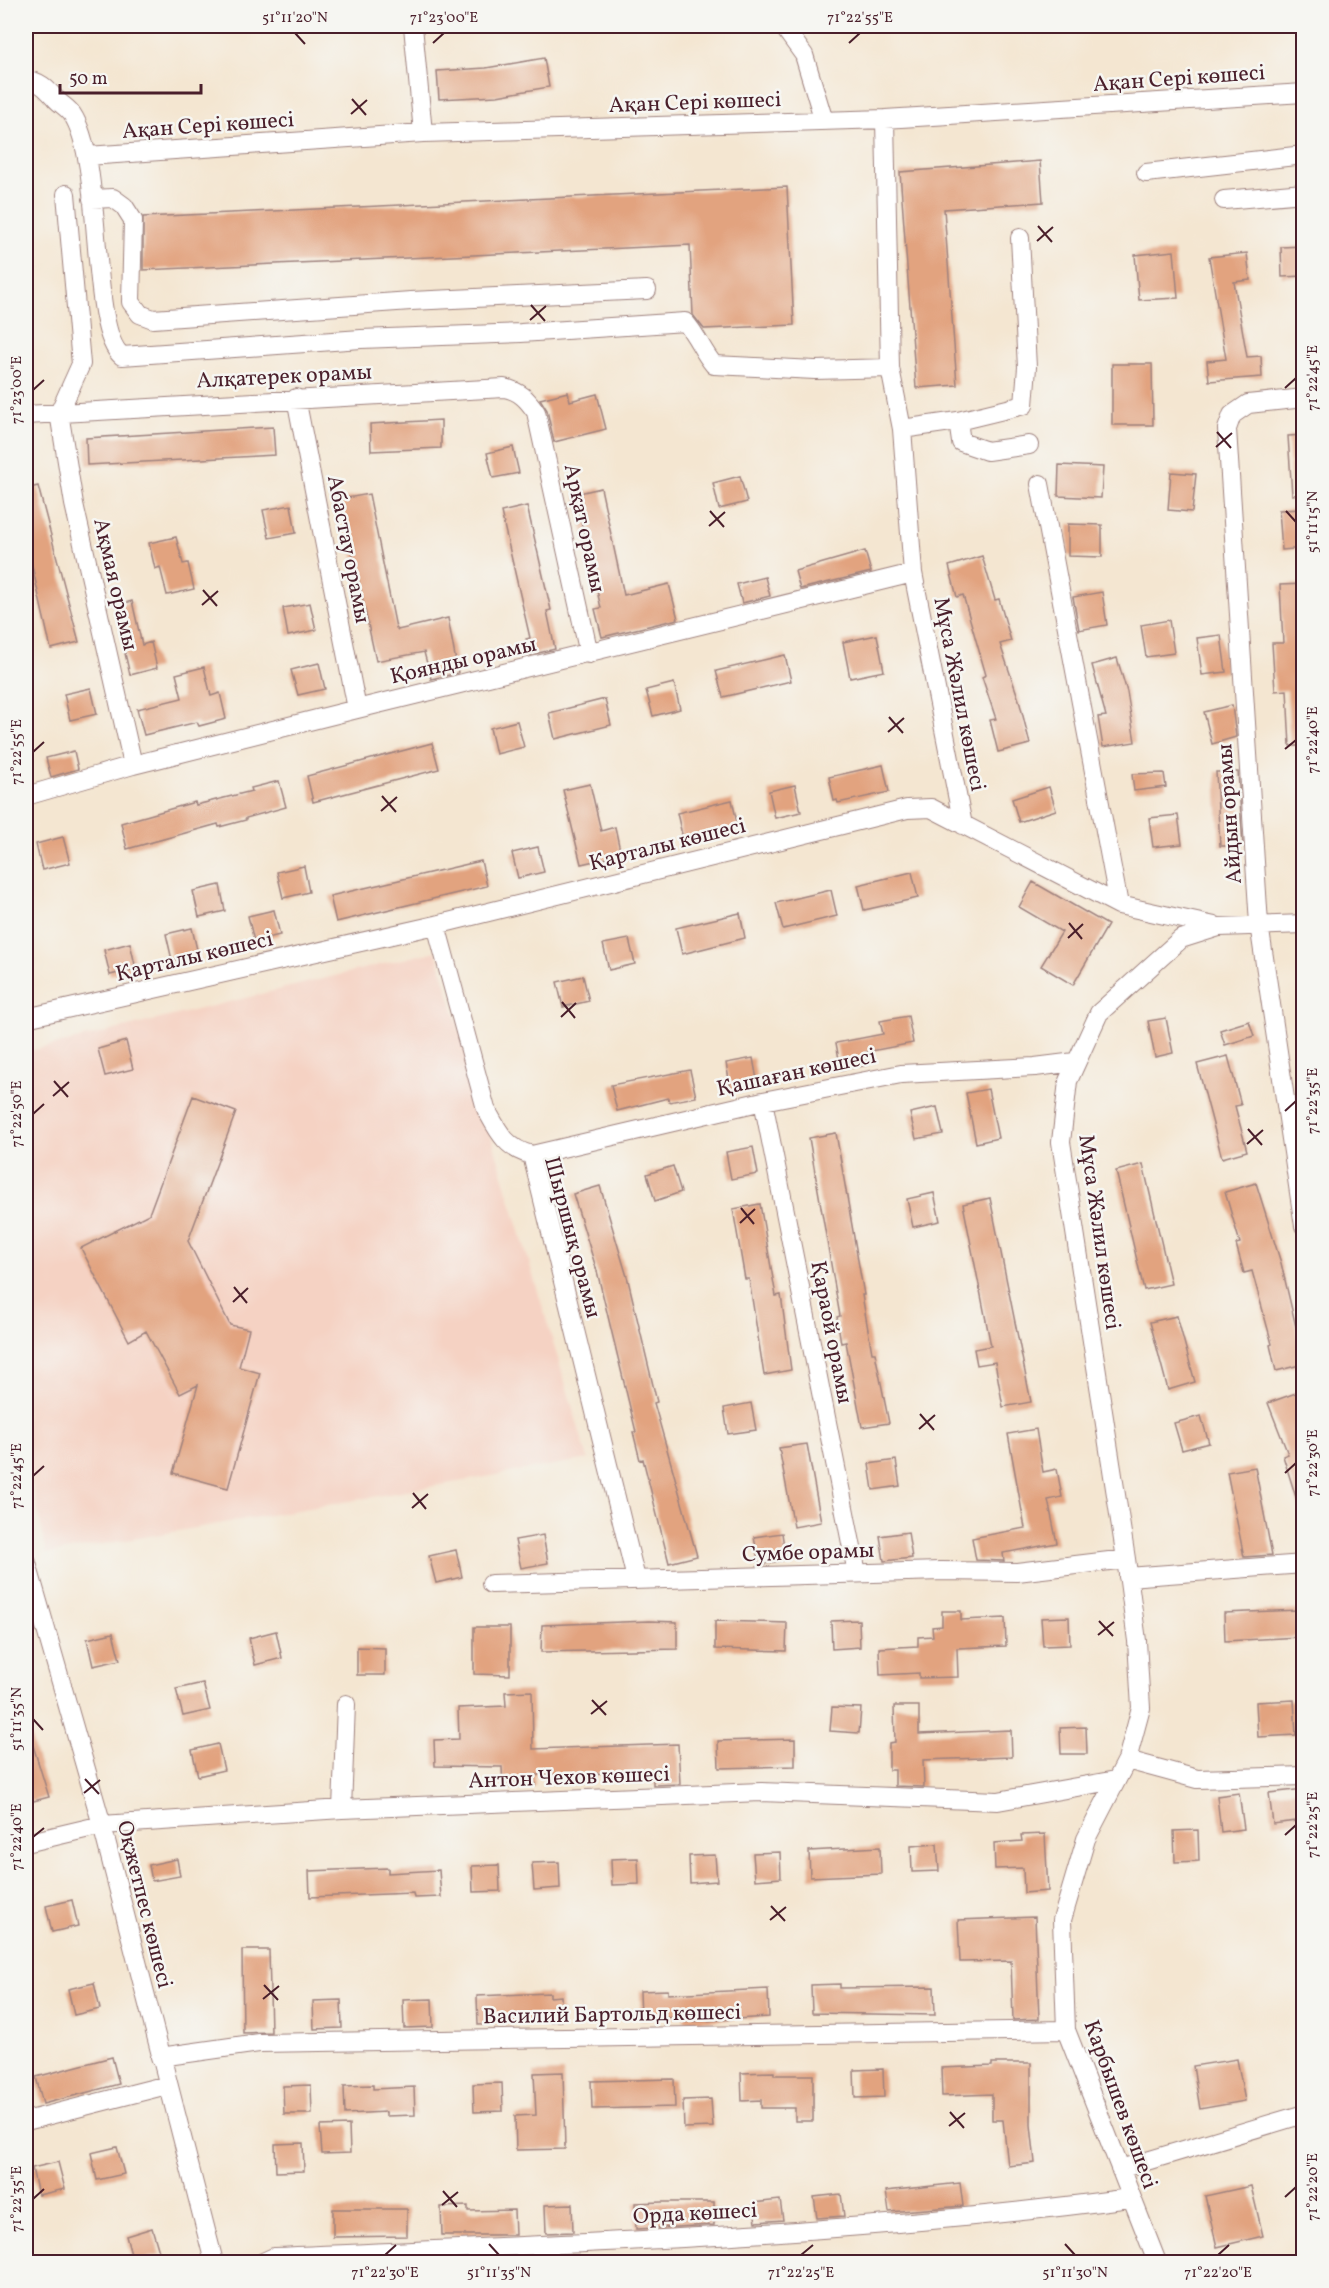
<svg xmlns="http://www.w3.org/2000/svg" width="1329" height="2288" font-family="Vollkorn,serif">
	<rect width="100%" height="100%" fill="#f6f6f2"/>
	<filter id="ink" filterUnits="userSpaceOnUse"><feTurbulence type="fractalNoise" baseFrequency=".0167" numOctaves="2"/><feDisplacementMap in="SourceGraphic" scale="12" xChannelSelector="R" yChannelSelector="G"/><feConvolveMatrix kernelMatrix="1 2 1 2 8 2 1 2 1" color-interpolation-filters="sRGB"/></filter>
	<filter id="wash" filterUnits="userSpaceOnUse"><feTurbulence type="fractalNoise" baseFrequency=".008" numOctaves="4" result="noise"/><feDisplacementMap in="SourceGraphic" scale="24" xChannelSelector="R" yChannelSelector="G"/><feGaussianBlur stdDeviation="1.35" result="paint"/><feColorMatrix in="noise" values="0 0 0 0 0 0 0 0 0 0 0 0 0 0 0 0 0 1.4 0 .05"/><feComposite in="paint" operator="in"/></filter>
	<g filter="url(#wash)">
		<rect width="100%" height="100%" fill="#f4e6d1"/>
		<path fill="#f5d2c3" d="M436,951L588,1459L47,1554L26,1455V1318L37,1302L26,1250V1052Z"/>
		<g id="blocks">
			<path fill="#e2a37f" d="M544,58L549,87L497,96L439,99L437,71L486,68Z
				M1040,161L1043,202L944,209L957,385L916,388L900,172Z
				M787,187L794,325L704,329L693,315L690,245L143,270V217Z
				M1304,246V276L1282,277L1281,247Z
				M1174,251L1178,298L1139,300L1135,255Z
				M1247,253L1250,280L1234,282L1247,357L1261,356L1262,377L1209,381L1207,361L1226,359L1209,257Z
				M1112,364H1152L1153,425H1112Z
				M568,392L570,401L597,394L606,429L554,442L547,410L540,399Z
				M441,420V448L371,451L370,424Z
				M273,427L275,455L87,465L86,438Z
				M1304,435V494L1292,495L1288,436Z
				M513,447L519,473L493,478L487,453Z
				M1059,465L1103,467L1101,498L1058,496Z
				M1171,472L1196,474L1192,512L1168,510Z
				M740,476L747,502L719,509L713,483Z
				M38,486L79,642L51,649L30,557L26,558V489Z
				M601,488L624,595L669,584L678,619L602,637L595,609L601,608L575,494Z
				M369,494L396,628L398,630L448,618L458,673L431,679L424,652L376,661L341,499Z
				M291,505L296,533L269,538L263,510Z
				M527,506L551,610L547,611L555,649L530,655L526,639L530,638L501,512Z
				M1304,509V548L1282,550L1279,510Z
				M1068,524L1102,525V557L1068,556Z
				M176,537L183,564L188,563L194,589L167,595L160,567L155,569L149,543Z
				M865,551L871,572L800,589L795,571Z
				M982,556L995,600L999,599L1011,641L1000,644L1019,700L1030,744L998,752L990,720L996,719L982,677L986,675L963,595L957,597L949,566Z
				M765,577L770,596L742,603L737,584Z
				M1304,584V746H1290L1287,690L1275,691L1272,643H1283L1280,585Z
				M1102,592L1107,625L1079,630L1073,597Z
				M132,601L142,645L151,642L157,668L130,675L124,649L127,648L118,605Z
				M310,603L316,630L288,636L283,608Z
				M1169,620L1174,653L1146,657L1141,625Z
				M877,635L884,671L850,678L843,642Z
				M1221,635L1226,672L1202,675L1197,638Z
				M785,655L791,681L723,697L716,671Z
				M1117,658L1127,692L1135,742L1103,747L1098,717L1106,716L1092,665Z
				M319,663L325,689L298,695L291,670Z
				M204,667L211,696L220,693L226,719L199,726L197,722L144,735L137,709L182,698L176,674Z
				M674,683L680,709L653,716L646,690Z
				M91,688L97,714L70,720L64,694Z
				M605,699L611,725L555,739L549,713Z
				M1232,705L1236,737L1212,744L1204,712Z
				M517,721L524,747L496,754L490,728Z
				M432,743L439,769L313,802L307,776Z
				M74,751L78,769L51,777L46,758Z
				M883,765L889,792L838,803L837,800L834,801L829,777Z
				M1216,772H1238L1243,846H1220Z
				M1164,773L1166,787L1134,791L1132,774Z
				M279,781L286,807L246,818V820L219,827L218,824L127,849L121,823L195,802L196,805L252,791L251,788Z
				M590,784L601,831L615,827L621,855L581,864L563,790Z
				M795,785L801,812L775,818L769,791Z
				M1049,787L1056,810L1019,822L1012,799Z
				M732,800L738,827L683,839L677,813Z
				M1178,815L1182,844L1153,847L1149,818Z
				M63,837L70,863L42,870L36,844Z
				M538,847L544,872L518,878L512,853Z
				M481,861L487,886L336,922L330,896Z
				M304,866L309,892L283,898L277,872Z
				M912,872L918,898L864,910L858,885Z
				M1033,882L1108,925L1073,985L1041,966L1062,932L1019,907Z
				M220,885L225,911L199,917L193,891Z
				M831,890L837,916L783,929L776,903Z
				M274,910L280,935L254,941L248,916Z
				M740,913L745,938L682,954L676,928Z
				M192,928L198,954L172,960L166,934Z
				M629,939L635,964L609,970L603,944Z
				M130,943L136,969L110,975L104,950Z
				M583,976L589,1001L563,1007L557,982Z
				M908,1016L913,1043L866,1052L869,1065L841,1070L836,1043L883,1034L880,1021Z
				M1166,1018L1173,1053L1155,1057L1148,1021Z
				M1249,1021L1254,1036L1225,1045L1220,1030Z
				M126,1041L133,1069L105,1076L98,1049Z
				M1228,1056L1241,1105L1235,1106L1247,1151L1222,1158L1197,1064Z
				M753,1058L758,1085L731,1090L726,1063Z
				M690,1070L696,1097L669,1102L668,1098L617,1111L611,1085Z
				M988,1089L998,1138L976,1143L966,1093Z
				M193,1096L236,1112L188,1241L230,1325L249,1329L239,1367L260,1373L228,1488L173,1473L198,1385L180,1394L146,1331L129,1341L81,1248L149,1214Z
				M937,1107L943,1134L916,1139L910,1113Z
				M836,1133L864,1295H862L872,1353H875L889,1423L862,1427L846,1342L841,1343L837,1317L840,1316L809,1138Z
				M753,1147L758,1174L731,1179L726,1152Z
				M1143,1164L1171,1284L1144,1290L1116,1171Z
				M673,1166L681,1192L655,1201L647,1174Z
				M1256,1183L1281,1263L1304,1361V1364L1276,1371L1270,1345L1272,1344L1252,1271L1244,1273L1236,1244L1240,1243L1225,1192Z
				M600,1186L628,1280L657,1402L654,1403L697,1556L669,1563L643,1459L640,1460L633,1432H636L597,1271L573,1194Z
				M934,1193L940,1221L913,1227L907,1199Z
				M990,1198L1031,1402L1003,1407L995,1362L977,1365L974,1349L991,1346L963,1204Z
				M760,1204L776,1296L781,1295L791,1370L764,1375L749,1279H745L733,1209Z
				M1177,1316L1195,1382L1168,1390L1150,1322Z
				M1304,1390V1509L1300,1510L1283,1456L1288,1454L1268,1403Z
				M751,1403L756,1430L728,1434L724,1408Z
				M1201,1416L1209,1443L1182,1450L1174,1423Z
				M1036,1429L1043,1472L1057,1469L1062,1497L1048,1500L1057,1543L1003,1553L1004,1561L976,1560L972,1538L1025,1528L1008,1434Z
				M807,1444L821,1522L794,1527L779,1448Z
				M896,1460L900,1486L873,1490L869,1464Z
				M1255,1467L1272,1555L1244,1557L1227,1472Z
				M908,1532L912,1558L884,1561L880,1536Z
				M782,1533L786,1560L759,1565L754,1537Z
				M543,1535L548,1563L521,1568L515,1540Z
				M456,1550L462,1577L436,1583L429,1556Z
				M1298,1610L1299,1637L1225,1641L1224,1613Z
				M942,1611H961V1620L1005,1618L1006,1646L957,1648L958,1677L919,1678V1673L880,1675L879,1648L918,1646V1637L933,1636L932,1627L942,1626Z
				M1069,1617L1070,1645L1043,1646L1041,1618Z
				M859,1620L860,1647L832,1649L831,1621Z
				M649,1621L677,1622V1649L541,1652L542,1625Z
				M715,1621L787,1623L786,1651L715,1649Z
				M474,1627H510V1675L474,1674Z
				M276,1631L282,1658L255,1665L249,1638Z
				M113,1633L120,1660L93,1666L87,1639Z
				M357,1647L385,1648V1675H357Z
				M203,1683L210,1710L183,1716L176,1689Z
				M532,1691L533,1749L678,1744L680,1784L653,1785V1772L534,1775L535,1786L503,1787L502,1767L435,1766L434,1740L459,1739L458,1708L506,1706L505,1692Z
				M1294,1700L1296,1735L1258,1737L1256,1702Z
				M894,1706H919V1734L1011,1730L1012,1757L923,1760L924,1787L895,1786V1770H889V1743L895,1742Z
				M832,1707L861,1708L859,1733L830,1731Z
				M1086,1727L1087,1754H1061L1060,1728Z
				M30,1736L49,1797L26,1803V1737Z
				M795,1739V1766L719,1768L718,1741Z
				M218,1744L224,1770L198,1776L192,1750Z
				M1304,1789V1820L1273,1824L1269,1793Z
				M1239,1793L1244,1829L1221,1832L1217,1796Z
				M1198,1830L1199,1861L1175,1862L1174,1831Z
				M1045,1834L1048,1891L1024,1893L1023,1868L995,1869L994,1843L1022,1841L1021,1835Z
				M937,1844L939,1871L912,1872L911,1846Z
				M880,1847L881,1874L810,1877L809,1851Z
				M780,1852L781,1878L755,1880L753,1853Z
				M715,1855L717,1881L690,1883L689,1856Z
				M638,1858L639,1884L612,1885L611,1859Z
				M177,1859L180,1876L152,1881L149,1865Z
				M559,1862L560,1888L534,1890L532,1863Z
				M499,1865L500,1891L473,1892L472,1866Z
				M388,1868V1873L439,1870L441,1897L414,1898L413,1893L310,1897L309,1871Z
				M72,1900L78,1926L52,1932L46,1906Z
				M1035,1917L1039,2019L1013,2020L1011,1961L960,1962L958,1920Z
				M242,1950H269L271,2032L243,2033Z
				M94,1983L100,2009L74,2015L68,1989Z
				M840,1984V1988L934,1987L935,2015L812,2013L811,1985Z
				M768,1989L769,2017L685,2022L684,2017L641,2019L640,1991L668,1990V1994Z
				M550,1993V1997L561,1996L562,2021L478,2025L477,1996Z
				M432,1999L433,2027L404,2028L403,2000Z
				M341,2000L342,2028L314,2029L313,2001Z
				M112,2057L119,2084L43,2104L36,2077Z
				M1237,2059L1245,2101L1200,2109L1193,2066Z
				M992,2063H1031V2125L1035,2163L1008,2166L1003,2120H992V2094L942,2096L941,2068L992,2066Z
				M883,2069L884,2097L855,2098L854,2070Z
				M563,2072L565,2149L516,2150L515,2116L536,2115L534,2073Z
				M774,2072V2075H813V2121H795V2108H761V2100L742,2101L741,2073Z
				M674,2079L675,2107L592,2109L591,2081Z
				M502,2083L503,2111L474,2112L473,2084Z
				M311,2085L312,2114H284L283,2086Z
				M373,2085V2089L414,2087L415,2115L386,2116V2112L345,2114L344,2086Z
				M711,2099L713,2127L684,2128L683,2100Z
				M349,2125L350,2153L322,2154L320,2126Z
				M303,2143L304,2171L276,2172L275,2144Z
				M117,2147L124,2174L97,2180L91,2153Z
				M58,2162L65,2189L38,2195L32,2168Z
				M960,2183L963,2206L889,2212L886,2191Z
				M1251,2186L1263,2236L1217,2247L1205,2196Z
				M841,2194L844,2216L817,2218L814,2197Z
				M780,2200L783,2220L756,2222L753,2203Z
				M662,2202H714V2225L636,2229L635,2203Z
				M572,2204L573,2232L546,2233L545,2205Z
				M468,2206V2211L514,2210L515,2235H442L441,2207Z
				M333,2209H407V2236L333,2237Z
				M152,2228L160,2255L133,2262L126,2236Z"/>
		</g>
	</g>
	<g filter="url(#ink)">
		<use href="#blocks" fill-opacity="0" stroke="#9f827e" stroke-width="1.5"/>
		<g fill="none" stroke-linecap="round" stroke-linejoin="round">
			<defs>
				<path id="minor" d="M413,26L423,133
					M783,26L804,55L824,121
					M26,80C40,81 46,88 55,98C60,104 68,108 72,114C105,163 88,330 122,356L361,339L521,333L685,322C697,335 702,351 714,365L815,370L890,368
					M885,119L890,368L902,429L913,573L963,825
					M87,156L423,133L885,119L1304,93
					M1146,173L1304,155
					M66,194L81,364L59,413L74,504L133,765
					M92,199L113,198L124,206L133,220L131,302L140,314L153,319L411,301L647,290
					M1224,200L1304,193
					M296,398L357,709
					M1304,398L1248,404L1232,415L1227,429L1259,924L1304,1226
					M26,415L504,388C520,391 527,399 536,412L589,654
					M958,421L961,442L987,451L1029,445
					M902,429L958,421L1024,405L1027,367L1020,238
					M1040,484L1119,905
					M26,796L133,765L357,709L913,573
					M436,925L486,1109C498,1131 506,1149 532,1155L636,1579
					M26,1018L436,925L907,809L931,808L1119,905L1219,927L1304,924
					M763,1101L857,1573
					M532,1155L763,1101L901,1074L1035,1067L1075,1062
					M26,1560L102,1825L214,2262
					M1128,1577L1304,1564
					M491,1584L941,1571L1017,1572L1126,1559
					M1127,1760L1197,1779L1304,1776
					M342,1809L346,1704
					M26,1843L102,1825L342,1809L761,1792L998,1801L1116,1780
					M160,2057L259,2043L1066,2030
					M26,2121L167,2085
					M1120,2169L1304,2114
					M263,2262L274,2257C560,2244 847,2236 1130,2198
					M1157,2262L1066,2030L1062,1920L1086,1839L1127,1760L1141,1708L1137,1641L1126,1559L1061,1142L1068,1081L1099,1013L1181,939L1219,927"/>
			</defs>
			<use href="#minor" stroke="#9f827e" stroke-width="20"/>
			<use href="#minor" stroke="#fff" stroke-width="18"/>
		</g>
	</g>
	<path fill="none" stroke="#4a1f2b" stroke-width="2" d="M295,33L305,44M433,43L444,33M849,43L860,33M352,99L366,115M351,114L367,100M1038,226L1052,242M1037,241L1053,227M531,305L545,321M530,320L546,306M1285,388L1296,378M33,390L44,380M1217,432L1231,448M1216,447L1232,433M710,511L724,527M1286,511L1296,522M709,526L725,512M203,590L217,606M202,605L218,591M889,717L903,733M888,732L904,718M1285,749L1296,740M33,752L44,742M382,796L396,812M381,811L397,797M1069,923L1082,939M1068,938L1083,924M562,1002L575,1018M561,1017L576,1003M54,1081L68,1097M53,1096L69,1082M1285,1111L1296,1101M33,1114L44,1104M1248,1129L1262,1145M1247,1144L1263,1130M741,1208L754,1224M740,1223L755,1209M234,1287L247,1303M233,1302L248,1288M920,1414L934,1430M919,1429L935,1415M1285,1473L1296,1463M33,1476L44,1466M413,1493L426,1509M412,1508L428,1494M1099,1621L1113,1636M1098,1635L1114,1622M592,1700L606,1715M591,1714L607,1701M33,1719L43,1730M85,1779L99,1794M84,1793L100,1780M1285,1835L1296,1825M33,1837L44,1828M771,1906L785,1921M770,1920L786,1907M264,1985L278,2000M263,1999L279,1986M950,2112L964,2128M949,2126L965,2113M443,2191L457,2207M1285,2197L1296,2187M33,2199L44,2189M442,2205L458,2192M489,2244L499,2255M1065,2244L1075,2255M385,2255L396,2245M801,2255L813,2245M1218,2255L1229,2245"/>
	<g text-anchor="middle" stroke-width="5" stroke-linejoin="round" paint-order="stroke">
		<g font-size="22" fill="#4a1f2b" stroke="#f6f6f2">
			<text transform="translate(1179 77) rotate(-4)" y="8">Ақан Сері көшесі</text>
			<text transform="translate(695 101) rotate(-2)" y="8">Ақан Сері көшесі</text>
			<text transform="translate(208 124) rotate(-4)" y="8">Ақан Сері көшесі</text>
			<text transform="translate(284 375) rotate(-3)" y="8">Алқатерек орамы</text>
			<text transform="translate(586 528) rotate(78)" y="8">Арқат орамы</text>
			<text transform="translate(350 549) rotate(79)" y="8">Абастау орамы</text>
			<text transform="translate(117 584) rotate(77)" y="8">Ақмая орамы</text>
			<text transform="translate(463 659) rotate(-13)" y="8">Қоянды орамы</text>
			<text transform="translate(961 694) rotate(79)" y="8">Мұса Жәлил көшесі</text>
			<text transform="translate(1228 814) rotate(-94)" y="8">Айдын орамы</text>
			<text transform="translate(667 843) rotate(-14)" y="8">Қарталы көшесі</text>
			<text transform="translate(194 955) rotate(-13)" y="8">Қарталы көшесі</text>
			<text transform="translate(796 1071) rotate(-12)" y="8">Қашаған көшесі</text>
			<text transform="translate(1101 1232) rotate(82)" y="8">Мұса Жәлил көшесі</text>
			<text transform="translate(574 1237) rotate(75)" y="8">Шыршық орамы</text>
			<text transform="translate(833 1332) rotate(79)" y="8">Қараой орамы</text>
			<text transform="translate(808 1551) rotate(-2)" y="8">Сумбе орамы</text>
			<text transform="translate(569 1776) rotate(-2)" y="8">Антон Чехов көшесі</text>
			<text transform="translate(146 1904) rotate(76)" y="8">Оқжетпес көшесі</text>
			<text transform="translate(612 2013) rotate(-1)" y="8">Василий Бартольд көшесі</text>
			<text transform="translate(1122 2104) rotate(70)" y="8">Карбышев көшесі</text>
			<text transform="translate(695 2212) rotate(-3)" y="8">Орда көшесі</text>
		</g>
	</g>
	<rect width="1329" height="2288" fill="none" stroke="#f6f6f2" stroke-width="66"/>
	<path d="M60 84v9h141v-9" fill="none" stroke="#4a1f2b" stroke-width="3"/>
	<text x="69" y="84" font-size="18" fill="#4a1f2b" stroke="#f6f6f2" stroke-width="4.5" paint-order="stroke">50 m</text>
	<rect x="33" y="33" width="1263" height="2222" fill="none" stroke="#4a1f2b" stroke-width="2"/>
	<g font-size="15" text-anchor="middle" fill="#4a1f2b">
		<text x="295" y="22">51°11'20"N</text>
		<text x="444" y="22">71°23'00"E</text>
		<text x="860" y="22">71°22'55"E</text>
		<text transform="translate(1312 378) rotate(-90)" y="5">71°22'45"E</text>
		<text transform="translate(16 390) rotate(-90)" y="5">71°23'00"E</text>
		<text transform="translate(1312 522) rotate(-90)" y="5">51°11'15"N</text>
		<text transform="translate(1312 740) rotate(-90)" y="5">71°22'40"E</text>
		<text transform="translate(16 752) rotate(-90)" y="5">71°22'55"E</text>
		<text transform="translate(1312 1101) rotate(-90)" y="5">71°22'35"E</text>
		<text transform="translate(16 1114) rotate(-90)" y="5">71°22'50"E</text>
		<text transform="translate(1312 1463) rotate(-90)" y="5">71°22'30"E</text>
		<text transform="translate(16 1476) rotate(-90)" y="5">71°22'45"E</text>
		<text transform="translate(16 1719) rotate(-90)" y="5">51°11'35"N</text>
		<text transform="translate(1312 1825) rotate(-90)" y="5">71°22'25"E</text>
		<text transform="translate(16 1837) rotate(-90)" y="5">71°22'40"E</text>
		<text transform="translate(1312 2187) rotate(-90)" y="5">71°22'20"E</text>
		<text transform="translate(16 2199) rotate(-90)" y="5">71°22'35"E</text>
		<text x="385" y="2277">71°22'30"E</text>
		<text x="499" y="2277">51°11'35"N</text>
		<text x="801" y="2277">71°22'25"E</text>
		<text x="1075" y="2277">51°11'30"N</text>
		<text x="1218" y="2277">71°22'20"E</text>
	</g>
</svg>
